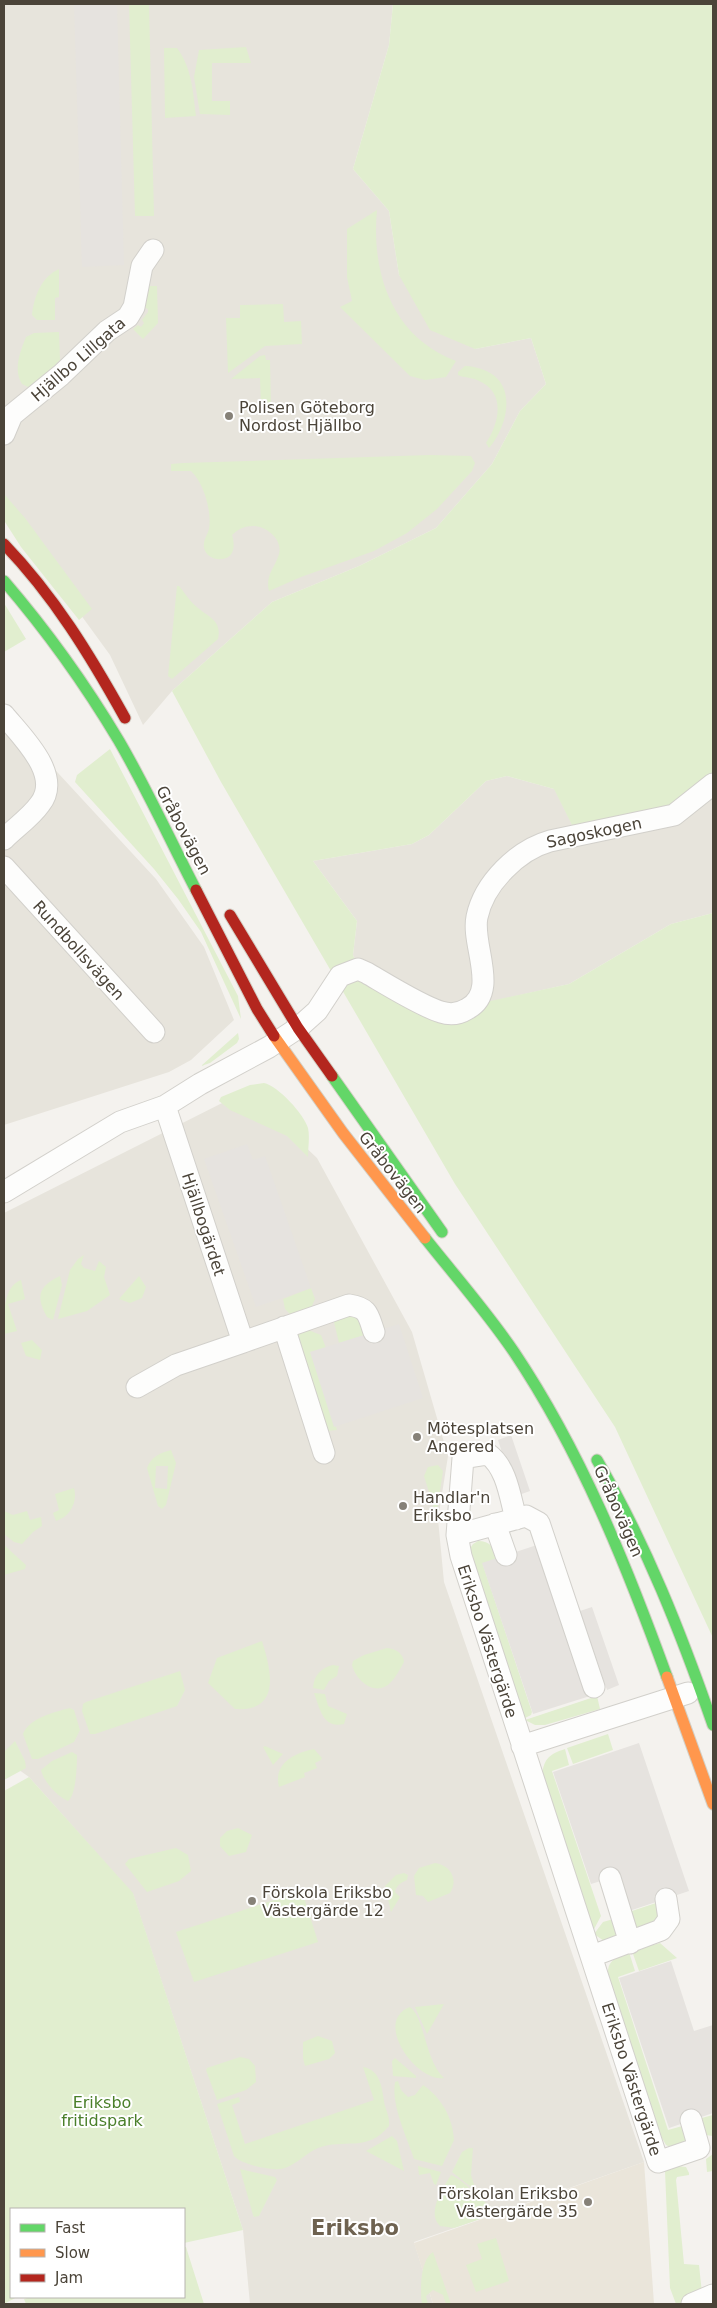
<svg xmlns="http://www.w3.org/2000/svg" width="717" height="2308" font-family="'DejaVu Sans',sans-serif">
	<rect width="100%" height="100%" fill="#f4f2ee"/>
	<path fill="#e7e4dc" d="M4,4H393L389,45L353,169L389,211L399,275L475,349L531,338L546,384L520,411L492,464L436,528L359,566L272,602L172,691L143,725L110,655L62,589L4,498Z
		M4,705L46,760L156,879L204,947L234,1020L191,1060L169,1072L4,1125Z
		M507,776L554,789L713,778V913L671,924L569,984L453,1010L365,982L353,955L357,921L313,861L412,844L429,835L486,781Z
		M246,1091L317,1158L412,1332L448,1456L438,1519L444,1582L644,2162L414,2242L433,2304H250L243,2230L133,1894L29,1777L8,1762L4,1765V1213Z"/>
	<path fill="#eae5da" d="M644,2162L654,2304H433L414,2243Z"/>
	<path fill="#e1eecf" fill-rule="evenodd" d="M129,4H149L154,216H135Z
		M393,4H713V778L676,809L574,829L554,789L507,776L486,781L429,835L412,844L313,861L357,921L353,955L365,982L453,1009L569,984L671,924L713,913V1638L615,1427L455,1184L221,782L172,691L272,602L359,566L436,528L492,464L520,411L546,384L531,338L475,349L430,330L399,275L389,211L353,169L389,45Z
		M246,47L251,63H212V101H230V115L200,114L194,77L199,50Z
		M164,48H177C192,68 193,92 196,116L165,118Z
		M377,210C371,273 392,337 456,361L446,377L425,380L410,376L340,307L352,301L347,277V229Z
		M59,269V297L55,298V320H37L32,315C34,297 41,277 59,269Z
		M148,286H157L158,323L143,339L133,329L138,325L141,327L144,323L142,320L148,312V309L141,306Z
		M283,304L284,322L301,321L302,344L265,346L228,373L226,318H240V305Z
		M59,332L60,360L36,384L28,387L22,384C13,370 20,352 26,337L34,333Z
		M265,355L266,360H270L271,407H261L260,378L231,379L260,356Z
		M465,366C472,366 478,368 484,370C518,383 508,426 489,448L486,443C500,422 506,391 477,380C471,377 464,378 458,375V372Z
		M430,455L471,456L475,463L472,471L437,509L407,533L374,551L301,577L269,591C265,575 275,568 279,554C283,540 267,526 253,526C245,526 238,529 232,535C235,544 235,558 222,559C214,560 206,556 204,548C203,540 207,536 209,529C212,512 204,483 191,471H171V464L183,463Z
		M4,494L25,518L92,609L79,620L21,547L5,522Z
		M177,586H179C185,593 190,602 198,608C210,618 222,621 218,639L172,679L168,676Z
		M4,603L26,639L4,652Z
		M110,749L238,996L241,1019L201,932L178,899L154,869L75,782L77,775Z
		M238,1033L239,1039L237,1043L210,1063L201,1066Z
		M264,1083C278,1086 304,1114 308,1128C310,1137 308,1147 308,1157L287,1136L230,1110L219,1101L221,1097L250,1085Z
		M84,1255L81,1264L84,1268L95,1271L99,1261L106,1267L104,1277L110,1295L87,1311L58,1319L70,1270L78,1259Z
		M60,1276L62,1285L53,1320L47,1317C35,1296 39,1286 60,1276Z
		M139,1276L146,1287L142,1298L130,1303L119,1299Z
		M21,1280L25,1299L8,1304L17,1331L4,1334C4,1318 2,1287 21,1280Z
		M311,1288L315,1299L311,1308L290,1314L285,1309L283,1299Z
		M355,1314L369,1334L339,1343L334,1322Z
		M308,1330L321,1335L326,1348L311,1352L337,1430L327,1431L297,1334Z
		M32,1340L42,1350L40,1360L26,1356L21,1343Z
		M171,1450L176,1463L166,1505L162,1509L158,1506L147,1468C151,1457 160,1453 171,1450ZM156,1466H168L167,1489L155,1488Z
		M438,1465L443,1471L437,1511L435,1512L424,1476L428,1467Z
		M74,1488C78,1502 70,1517 56,1521L53,1513L59,1510L55,1494Z
		M4,1511L13,1515L27,1511L30,1520L41,1517L42,1526L33,1532L22,1544L14,1542L4,1534Z
		M478,1541C490,1541 495,1548 498,1559L483,1565L532,1712L531,1715L525,1718L469,1550L473,1544Z
		M4,1545L26,1565L25,1569L4,1575Z
		M262,1641C271,1670 282,1712 235,1709L208,1683L217,1658Z
		M387,1648C396,1649 403,1653 404,1662C400,1669 396,1677 391,1682C376,1698 356,1681 352,1665L353,1661L364,1655Z
		M333,1665L339,1666L337,1676L329,1681L324,1690L313,1688C314,1675 321,1668 333,1665Z
		M180,1671L185,1690L177,1706L95,1734H90L82,1711L83,1704L86,1702Z
		M314,1693L325,1694L328,1706L347,1714L344,1724C323,1729 320,1709 314,1693Z
		M597,1696L600,1709L545,1725H535L525,1720Z
		M70,1708L74,1710L80,1730L74,1742L38,1759H32L23,1734C29,1718 55,1712 70,1708Z
		M608,1734L613,1750L573,1764L567,1748Z
		M15,1741L25,1761L26,1768L4,1780V1752Z
		M265,1746L283,1754L273,1765L263,1747Z
		M314,1749L322,1758L321,1760L315,1763L317,1768L304,1773L305,1777L279,1787C273,1763 295,1753 314,1749Z
		M565,1749L569,1765L552,1771L601,1916L593,1931L542,1775C544,1758 550,1754 565,1749Z
		M72,1752L77,1755C77,1766 76,1796 68,1801C58,1797 43,1781 41,1770L52,1761Z
		M29,1777L133,1893L243,2230L184,2243V2209H11V2297H17L4,2304V1791Z
		M238,1828L252,1835L246,1852L229,1856L220,1846V1838L227,1831Z
		M176,1848L188,1855L191,1871L179,1881L147,1892L125,1864L129,1859Z
		M435,1863C450,1865 459,1879 450,1893L428,1902L423,1896L416,1895L414,1876L419,1868Z
		M404,1873L408,1875L407,1880C401,1883 397,1884 395,1892L400,1897L391,1912L385,1886L396,1875Z
		M302,1891L318,1942L194,1982L176,1932Z
		M659,1902L661,1918L637,1931L629,1912Z
		M617,1918L620,1930L615,1939L604,1941L594,1934L603,1922Z
		M660,1943L677,1958L639,1971L632,1951Z
		M629,1952L635,1971L618,1977L668,2130L686,2125L687,2139L684,2145L674,2149L666,2145L662,2138L608,1975C607,1960 617,1957 629,1952Z
		M444,2004L427,2034L415,2007Z
		M410,2007C425,2018 425,2061 444,2078C417,2083 372,2021 410,2007Z
		M318,2036L332,2041L335,2053L329,2059L305,2066L303,2058V2042Z
		M240,2057L249,2059L255,2066L256,2082L246,2090L217,2100L206,2070L207,2068Z
		M395,2058L416,2076V2078L393,2076L392,2061Z
		M363,2067C382,2070 382,2091 385,2106C387,2113 390,2118 389,2126C367,2153 344,2138 318,2148C306,2153 294,2167 281,2169C270,2170 242,2165 234,2156L217,2104L239,2097L240,2102L232,2105L245,2144L374,2100Z
		M398,2081L401,2090L408,2097L415,2095L423,2085C441,2097 453,2118 454,2140L442,2166L414,2159C407,2137 391,2106 395,2082Z
		M713,2115V2136L705,2135L698,2119Z
		M392,2136L397,2141L404,2171L366,2151Z
		M469,2148H473L471,2175L476,2191L452,2172L462,2152Z
		M713,2154V2171L707,2172L706,2159Z
		M418,2166L441,2172L436,2185L434,2184L430,2173L419,2175Z
		M676,2166L686,2167L689,2173V2175L677,2177L676,2180L684,2264L699,2265L702,2293L681,2304H676L670,2288L665,2171Z
		M240,2169L275,2177L277,2180L259,2216L254,2217L253,2215Z
		M451,2175C469,2183 479,2202 498,2210V2213L454,2228L440,2226C426,2213 443,2188 451,2175Z
		M496,2238L509,2281L476,2292L466,2265L482,2259L477,2244Z
		M184,2247H186L204,2304H26L24,2299L31,2297H184Z
		M433,2252L451,2304H446L443,2295L433,2290L426,2296L428,2304H422C420,2291 420,2260 433,2252Z"/>
	<path fill="#e6e3df" d="M74,4H117L124,265L82,267Z
		M247,1144L253,1160L265,1156L311,1288L256,1307L204,1159Z
		M399,1324L423,1398L334,1427L310,1352Z
		M511,1435L530,1491L516,1496L498,1440Z
		M540,1544L590,1696L533,1714L482,1563Z
		M592,1607L619,1685L607,1690L580,1611Z
		M639,1743L689,1891L629,1911L617,1876L591,1884L553,1772Z
		M671,1961L694,2031L713,2025V2113L669,2128L619,1978Z"/>
	<g fill="none" stroke-linecap="round" stroke-linejoin="round">
		<defs>
			<path id="street" d="M4,434L12,415L61,375L107,331L128,317L134,307L142,266L153,250
				M4,715C21,736 63,775 40,804C31,817 15,828 4,839
				M4,867L154,1032
				M165,1106L243,1342L349,1305C369,1308 368,1315 374,1332
				M4,1192L120,1122L165,1106L200,1084L269,1047L298,1028L317,1011L340,976L358,969L367,973C386,984 421,1006 441,1012C450,1015 459,1014 467,1009C500,992 471,945 477,917C484,883 518,850 550,841L674,815L713,784
				M284,1327L324,1453
				M137,1387L176,1365L243,1342
				M516,1519C510,1497 507,1468 488,1454L463,1458L457,1535L461,1556L658,2162L699,2148L691,2120
				M495,1524L506,1555
				M457,1535L526,1516L539,1523L594,1687
				M522,1746L688,1693
				M610,1878L630,1943
				M592,1956L661,1930L669,1919L666,1899
				M692,2304L713,2295"/>
			<path id="fast" d="M4,581C47,631 85,684 119,741C147,789 170,840 196,890
				M332,1076L442,1232
				M425,1238C455,1276 487,1312 514,1352C581,1452 626,1564 667,1677
				M597,1460C646,1544 681,1633 713,1725"/>
			<path id="slow" d="M274,1036L343,1133L425,1238
				M667,1677L713,1804"/>
			<path id="jam" d="M4,544C54,596 90,655 125,718
				M196,890L257,1009L274,1036
				M230,915L298,1028L332,1076"/>
		</defs>
		<use href="#street" stroke="#d2d0cb" stroke-width="23"/>
		<use href="#fast" stroke="#d3cfc5" stroke-width="13"/>
		<use href="#slow" stroke="#d3cfc5" stroke-width="13"/>
		<use href="#jam" stroke="#d3cfc5" stroke-width="13"/>
		<use href="#street" stroke="#fdfdfc" stroke-width="21"/>
		<use href="#fast" stroke="#63d668" stroke-width="11"/>
		<use href="#slow" stroke="#ff974d" stroke-width="11"/>
		<use href="#jam" stroke="#b3261e" stroke-width="11"/>
	</g>
	<g fill="#868178" stroke="#fff" stroke-width="2">
		<circle cx="229" cy="416" r="5"/>
		<circle cx="417" cy="1437" r="5"/>
		<circle cx="403" cy="1506" r="5"/>
		<circle cx="252" cy="1901" r="5"/>
		<circle cx="588" cy="2202" r="5"/>
	</g>
	<g text-anchor="middle" stroke-width="4" stroke-linejoin="round" paint-order="stroke">
		<g font-size="16" fill="#4b4439" stroke="#fff">
			<text transform="translate(78 359) rotate(-41)" y="6">Hjällbo Lillgata</text>
			<text transform="translate(184 830) rotate(62)" y="6">Gråbovägen</text>
			<text transform="translate(594 832) rotate(-12)" y="6">Sagoskogen</text>
			<text transform="translate(79 950) rotate(48)" y="6">Rundbollsvägen</text>
			<text transform="translate(393 1172) rotate(52)" y="6">Gråbovägen</text>
			<text transform="translate(204 1224) rotate(72)" y="6">Hjällbogärdet</text>
			<text transform="translate(619 1511) rotate(66)" y="6">Gråbovägen</text>
			<text transform="translate(488 1641) rotate(72)" y="6">Eriksbo Västergärde</text>
			<text transform="translate(632 2079) rotate(72)" y="6">Eriksbo Västergärde</text>
		</g>
		<g font-size="16" fill="#4b4439" stroke="#fff" text-anchor="start">
			<text x="239" y="413">Polisen Göteborg<tspan x="239" dy="18">Nordost Hjällbo</tspan></text>
			<text x="427" y="1434">Mötesplatsen<tspan x="427" dy="18">Angered</tspan></text>
			<text x="413" y="1503">Handlar'n<tspan x="413" dy="18">Eriksbo</tspan></text>
			<text x="262" y="1898">Förskola Eriksbo<tspan x="262" dy="18">Västergärde 12</tspan></text>
			<text x="578" y="2199" text-anchor="end">Förskolan Eriksbo<tspan x="578" dy="18">Västergärde 35</tspan></text>
		</g>
		<g font-size="16" fill="#4a7f2a" stroke="#fff">
			<text x="102" y="2108">Eriksbo<tspan x="102" dy="18">fritidspark</tspan></text>
		</g>
		<g font-size="21" font-weight="bold" fill="#6e6250" stroke="#fff">
			<text x="355" y="2235">Eriksbo</text>
		</g>
	</g>
	<rect width="717" height="2308" fill="none" stroke="#4b4439" stroke-width="10"/>
	<rect x="10" y="2208" width="175" height="90" fill="#ffffff" stroke="#b7b4b0"/>
	<rect x="20" y="2224" width="25" height="8" fill="#63d668" stroke="#b7b4b0"/>
	<text x="55" y="2233" font-size="15" fill="#4b4439">Fast</text>
	<rect x="20" y="2249" width="25" height="8" fill="#ff974d" stroke="#b7b4b0"/>
	<text x="55" y="2258" font-size="15" fill="#4b4439">Slow</text>
	<rect x="20" y="2274" width="25" height="8" fill="#b3261e" stroke="#b7b4b0"/>
	<text x="55" y="2283" font-size="15" fill="#4b4439">Jam</text>
</svg>
